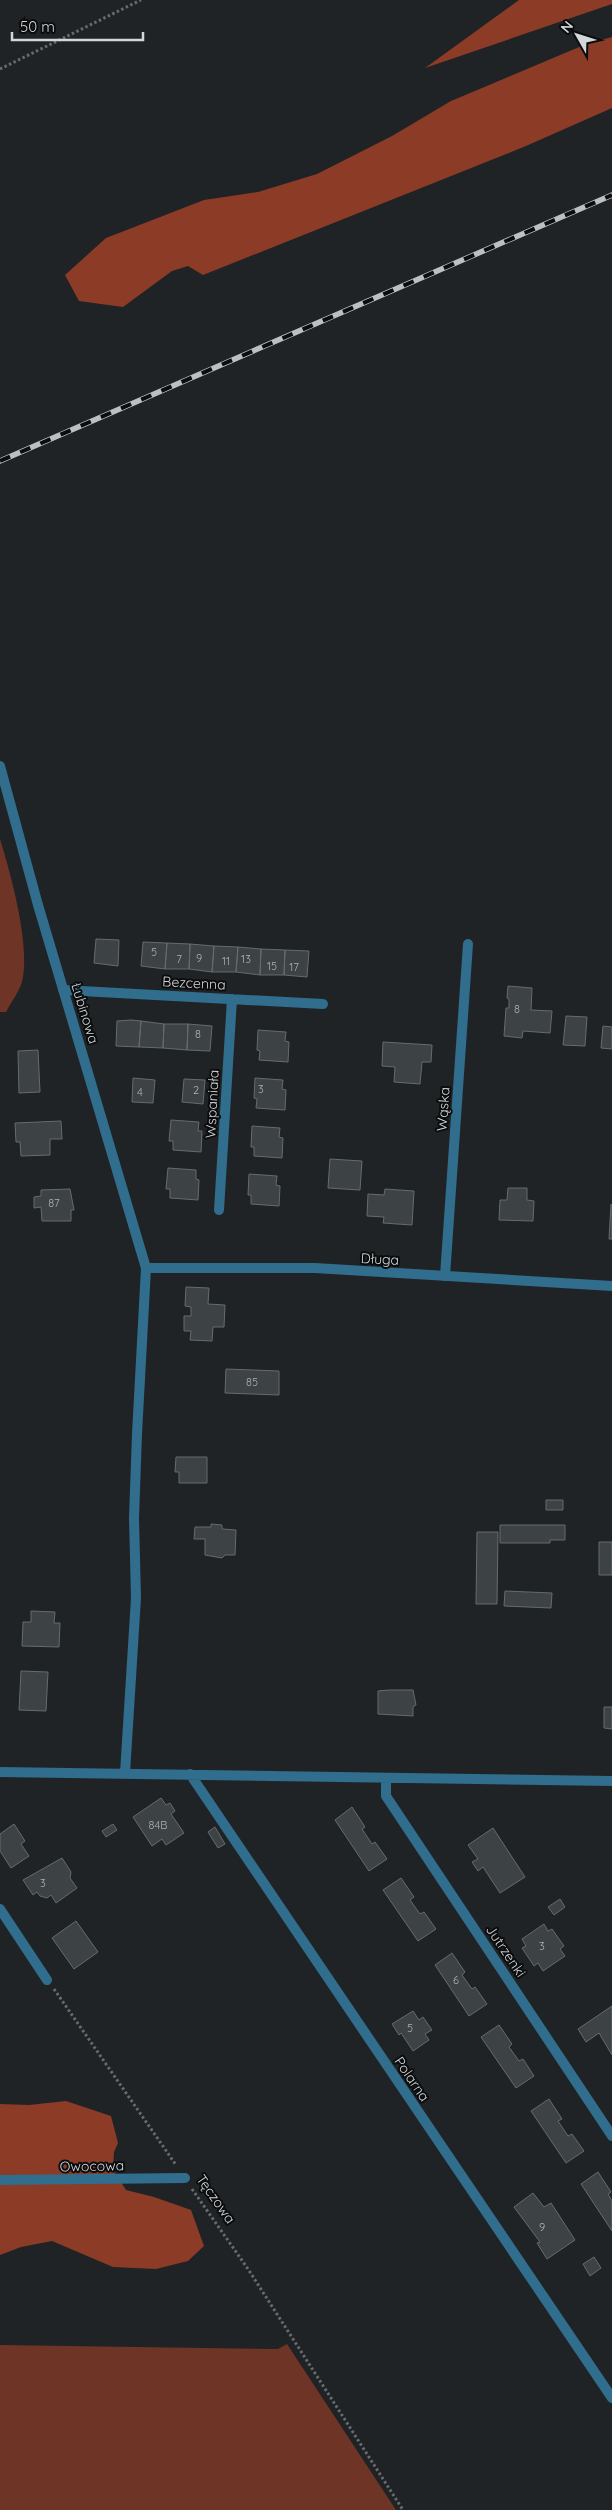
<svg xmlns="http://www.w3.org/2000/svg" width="612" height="2510" font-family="Quicksand,sans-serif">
	<rect width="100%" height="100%" fill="#1f2326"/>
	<path fill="#6e3425" d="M0,839C11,875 29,940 23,977C22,988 11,1002 6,1012H0Z
		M287,2344L396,2510H0V2345L278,2349Z"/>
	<path fill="#8c3b26" d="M519,0H612V4L425,68Z
		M612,37V108L526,146L203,275L188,266L172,271L123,307L79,301L65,275L106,238L204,200L258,192L317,174L392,136L451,101L584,45Z
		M66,2101L111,2116L118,2143L114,2152L113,2170L126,2190L154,2197L191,2210L204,2246L188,2261L156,2269L113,2267L52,2241L21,2247L0,2255V2104L29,2105Z"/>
	<path fill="#3d4245" stroke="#666b6f" d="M96,939L119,940L118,966L94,963Z
		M143,942L167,943L165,969L141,966Z
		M167,943L190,944L189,969H165Z
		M190,944L214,946L212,972L189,969Z
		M214,946L238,947L236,972H212Z
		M238,947L261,949L260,975L236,972Z
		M261,949L285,950L284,975H260Z
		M285,950L309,951L307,977L284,975Z
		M508,986L532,988L531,1010L552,1011L550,1033L523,1031L522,1038L504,1036L506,1008H509V999L507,998Z
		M566,1016L587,1017L585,1046L563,1045Z
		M131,1020L141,1021L139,1047L116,1046L117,1021Z
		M141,1021L164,1024L163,1048L139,1047Z
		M164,1024H188L187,1050L163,1048Z
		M188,1024L212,1026L210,1051L187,1050Z
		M603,1026L612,1027V1049L601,1048Z
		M258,1030L286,1032L285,1041L289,1042L288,1062L259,1060L260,1051L257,1050Z
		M383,1042L432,1045L431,1062H422L420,1084L394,1082L395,1067L382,1066Z
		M38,1050L40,1092L19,1093L18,1051Z
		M133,1078L155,1080L153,1103L132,1102Z
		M255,1078L283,1080L282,1089L286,1090L285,1110L256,1108L257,1099L254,1098Z
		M184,1079L205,1080L203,1104L182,1102Z
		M171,1120L199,1122L198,1131H202L201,1152L173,1150V1141H169Z
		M61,1121L62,1139H50V1155L21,1156L20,1142H16L15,1123Z
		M252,1126L280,1128L279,1137L283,1138L282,1158L254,1156V1147H251Z
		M330,1159L362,1161L360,1190L328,1188Z
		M168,1168L196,1170V1179L199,1180L198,1200L170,1198V1189H166Z
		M249,1174L277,1176L276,1185L280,1186L279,1206L251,1204V1195H248Z
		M508,1188H527V1200L534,1201L533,1221L499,1220L500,1200H507Z
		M70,1189L74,1210H71V1221H42L41,1207L34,1208V1197L41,1196V1190Z
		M385,1189L414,1191L412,1225L383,1223L384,1217L367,1216L368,1194L384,1195Z
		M611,1204L612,1205V1239H609Z
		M186,1287L209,1288L208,1304L225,1305L224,1327H213L212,1341L190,1340L191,1331H184V1316H191V1307L185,1306Z
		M226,1369L279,1371V1395L225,1393Z
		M176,1457H207V1483H179V1472H175Z
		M546,1500H563V1510H546Z
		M211,1524L222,1525V1529L236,1530L235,1555H225L222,1558L205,1555V1539H194L195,1527H211Z
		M500,1525H565V1540H550V1543H500Z
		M477,1532H498L497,1604H476Z
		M599,1542H612V1575H599Z
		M505,1591L552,1593L551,1608L504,1606Z
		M31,1611L55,1612L54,1623H60L59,1647L22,1646L23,1622H31Z
		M21,1671L48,1672L46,1711L19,1710Z
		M389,1690H413L416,1705L413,1707V1716L378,1714V1691Z
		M604,1707H612V1729L604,1728Z
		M161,1798L166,1805L170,1803L175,1811L171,1814L184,1833L166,1845L162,1839L152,1846L133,1817Z
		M352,1807L365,1827L362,1829L372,1844L375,1842L387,1859L369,1871L335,1820Z
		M14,1824L25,1841L21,1844L29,1856L11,1868L0,1851V1834Z
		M113,1824L117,1830L106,1837L102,1831Z
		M215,1827L225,1844L218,1848L208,1832Z
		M493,1828L525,1877L500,1893L483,1867L478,1871L472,1862L478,1859L468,1845Z
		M62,1858L71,1872L70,1878L77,1888L56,1903L51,1895L47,1898L40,1896L37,1892L33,1895L23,1880Z
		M401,1878L414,1897L410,1900L420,1914L424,1912L436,1929L418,1941L383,1890Z
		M560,1899L565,1907L554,1915L548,1907Z
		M76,1921L98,1952L74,1969L52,1938Z
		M544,1924L548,1931L552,1929L564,1946L560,1949L565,1956L543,1971L538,1963L534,1966L522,1948L526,1946L522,1939Z
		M452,1953L465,1972L462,1975L472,1989L475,1987L487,2004L469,2016L435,1965Z
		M612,2006V2055L599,2033L586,2042L578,2029Z
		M413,2011L419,2020L423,2017L432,2030L425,2034L429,2040L413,2051L401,2033L399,2035L392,2024Z
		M499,2025L512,2044L509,2047L519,2061L523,2059L534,2076L516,2088L481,2037Z
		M549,2099L562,2119L558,2121L568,2136L572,2134L584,2151L566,2163L531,2111Z
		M598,2172L611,2192L608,2194L612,2201V2231L581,2184Z
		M533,2193L544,2207L551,2203L575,2240L547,2259L537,2243L540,2242L514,2207Z
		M594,2257L601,2268L590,2276L583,2264Z"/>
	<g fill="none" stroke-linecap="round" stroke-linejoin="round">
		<path stroke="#676b6e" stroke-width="3" stroke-dasharray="2.5 2.5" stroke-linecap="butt" d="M0,69L141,0
			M54,1989L176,2165
			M192,2189L248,2269L403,2510"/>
		<path stroke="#316d8c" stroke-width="10" d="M445,1276L468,944"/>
		<path stroke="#316d8c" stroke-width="10" d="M0,766L38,905L146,1268L137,1434L134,1518L136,1598L125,1773
			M63,990L323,1004
			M219,1210L232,999
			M146,1268H315L612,1286
			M0,1772L612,1781
			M190,1774L612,2398
			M386,1779V1796L612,2136
			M0,1909L47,1980
			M0,2180L185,2178"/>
		<defs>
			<path id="rail" d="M0,461L612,195"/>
		</defs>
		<use href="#rail" stroke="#bdc0c2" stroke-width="5.5"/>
		<use href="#rail" stroke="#0a0c0d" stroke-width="4" stroke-dasharray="11" stroke-linecap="butt"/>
	</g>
	<g text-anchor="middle" stroke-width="4" stroke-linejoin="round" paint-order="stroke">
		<g font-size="11" fill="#aeb2b4">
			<text x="154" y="956">5</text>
			<text x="199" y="962">9</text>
			<text x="179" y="963">7</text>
			<text x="246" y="963">13</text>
			<text x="226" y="965">11</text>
			<text x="272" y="970">15</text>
			<text x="294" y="971">17</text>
			<text x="517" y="1013">8</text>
			<text x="198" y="1038">8</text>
			<text x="261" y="1093">3</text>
			<text x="196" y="1094">2</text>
			<text x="140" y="1096">4</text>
			<text x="54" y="1207">87</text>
			<text x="252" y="1386">85</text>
			<text x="158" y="1829">84B</text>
			<text x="43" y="1887">3</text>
			<text x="542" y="1950">3</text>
			<text x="456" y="1984">6</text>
			<text x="410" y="2032">5</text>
			<text x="542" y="2231">9</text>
		</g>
		<g font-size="14" fill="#d4d7d9" stroke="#0a0c0d">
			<text transform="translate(194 983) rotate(3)" y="5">Bezcenna</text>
			<text transform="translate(85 1013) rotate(73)" y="5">Łubinowa</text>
			<text transform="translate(212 1104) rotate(-87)" y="5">Wspaniała</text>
			<text transform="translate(443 1109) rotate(-86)" y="5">Wąska</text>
			<text transform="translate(380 1259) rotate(3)" y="5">Długa</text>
			<text transform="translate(506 1951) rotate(56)" y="5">Jutrzenki</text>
			<text transform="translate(412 2079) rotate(56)" y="5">Polarna</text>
			<text transform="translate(92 2166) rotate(-1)" y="5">Owocowa</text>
			<text transform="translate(216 2199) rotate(55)" y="5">Tęczowa</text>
		</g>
	</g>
	<g transform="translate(577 35) rotate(309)" stroke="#0a0c0d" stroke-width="4" paint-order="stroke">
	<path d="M0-4L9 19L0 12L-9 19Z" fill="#d4d7d9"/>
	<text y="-8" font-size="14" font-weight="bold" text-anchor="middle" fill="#d4d7d9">N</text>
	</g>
	<path d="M12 32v8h131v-8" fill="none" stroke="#d4d7d9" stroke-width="2.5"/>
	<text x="20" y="32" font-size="15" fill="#d4d7d9" stroke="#0a0c0d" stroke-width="4" paint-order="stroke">50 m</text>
</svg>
